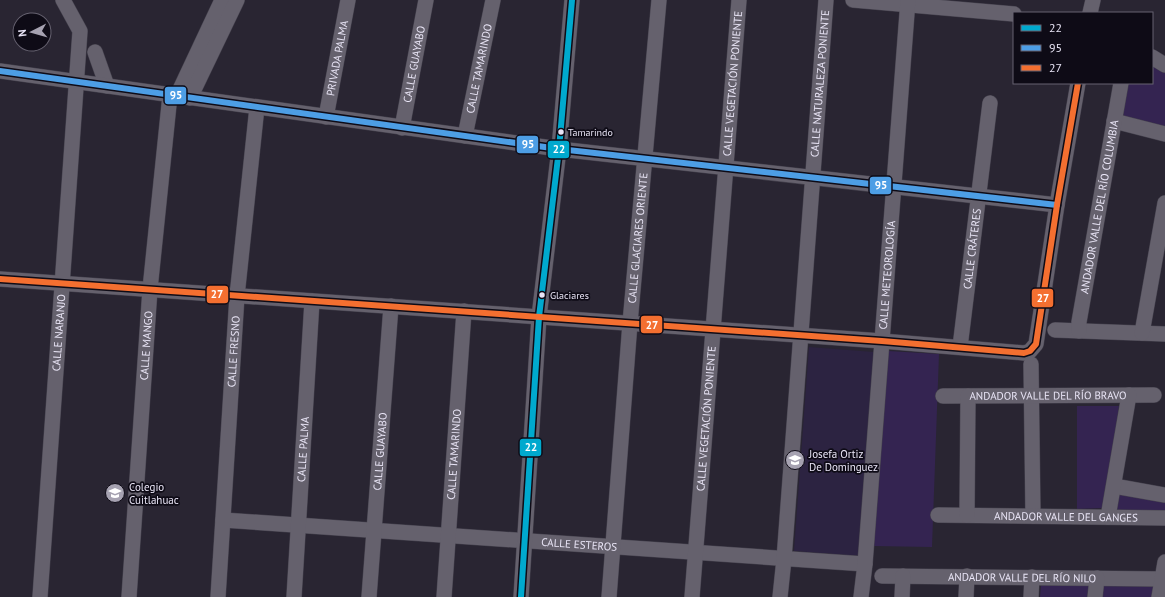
<svg xmlns="http://www.w3.org/2000/svg" width="1165" height="597" font-family="'PT Sans',sans-serif">
	<rect width="100%" height="100%" fill="#292532"/>
	<path fill="#2c2341" d="M809,347L874,352L859,556L794,551Z"/>
	<path fill="#342451" d="M1152,61L1165,70V129L1121,119L1127,83H1152Z
		M888,351L939,354L932,547L873,546Z
		M1077,406H1119L1105,508L1077,509Z
		M1118,492L1165,500V514L1115,513Z
		M1102,583L1154,584L1152,597H1100Z
		M1041,585L1089,586L1087,597H1040Z"/>
	<g fill="none" stroke-linecap="round" stroke-linejoin="round">
		<defs>
			<g id="minor">
				<path d="M853,0L1014,14"/>
				<path d="M1090,13L1093,0"/>
				<path d="M95,52L107,86"/>
				<path d="M1152,57L1165,65"/>
				<path d="M0,71L559,149L1057,205"/>
				<path d="M177,96L222,0"/>
				<path d="M190,98L237,0"/>
				<path id="s1" d="M326,117L348,0"/>
				<path d="M1114,121L1165,134"/>
				<path id="s2" d="M402,128L426,0"/>
				<path id="s3" d="M465,136L493,0"/>
				<path d="M0,279L882,341L1024,353L1030,351L1036,344L1057,205L1078,83"/>
				<path d="M1055,330L1165,334"/>
				<path id="s4" d="M1079,331V322L1121,83"/>
				<path d="M1142,333L1165,203"/>
				<path id="s5" d="M960,347L990,103"/>
				<path d="M1031,364L1033,516"/>
				<path id="s6" d="M943,396L1154,395"/>
				<path d="M1114,486L1165,495"/>
				<path id="s7" d="M938,515L1165,518"/>
				<path d="M967,515L968,396"/>
				<path d="M1108,517L1129,395"/>
				<path id="s8" d="M223,520L865,564"/>
				<path id="s9" d="M882,576L1162,579"/>
				<path id="s10" d="M40,597L80,31L63,0"/>
				<path id="s11" d="M129,597L150,289L170,95"/>
				<path id="s12" d="M218,597L237,296L257,107"/>
				<path id="s13" d="M294,597L312,301"/>
				<path id="s14" d="M369,597L391,306"/>
				<path id="s15" d="M444,597L464,311"/>
				<path d="M521,597L539,317L559,149L572,0"/>
				<path id="s16" d="M609,597L630,323L659,0"/>
				<path id="s17" d="M692,597L739,0"/>
				<path id="s18" d="M780,597L784,559L826,0"/>
				<path id="s19" d="M861,597L865,564L908,0"/>
				<path d="M902,597L903,576"/>
				<path d="M966,597L967,576"/>
				<path d="M1031,597L1032,577"/>
				<path d="M1095,597L1097,578"/>
				<path d="M1159,597L1165,562"/>
			</g>
		</defs>
		<use href="#minor" stroke="#45424e" stroke-width="16"/>
		<use href="#minor" stroke="#65616d" stroke-width="15"/>
		<defs>
			<path id="bus-1" d="M521,597L539,317L559,149L572,0"/>
			<path id="bus-2" d="M0,71L559,149L1057,205"/>
			<path id="bus-3" d="M0,279L882,341L1024,353L1030,351L1036,344L1057,205L1078,83"/>
		</defs>
		<use href="#bus-1" stroke="#0e0b16" stroke-width="9"/>
		<use href="#bus-2" stroke="#0e0b16" stroke-width="9"/>
		<use href="#bus-3" stroke="#0e0b16" stroke-width="9"/>
		<use href="#bus-1" stroke="#00a9ce" stroke-width="6"/>
		<use href="#bus-2" stroke="#4d9ee5" stroke-width="6"/>
		<use href="#bus-3" stroke="#f46f30" stroke-width="6"/>
	</g>
	<defs>
		<symbol id="school-disc" viewBox="-11 -11 22 22"><circle r="9.5" fill="#a6a2b1" stroke="#0e0b16"/><path d="M0-5L7-2L0 1L-7-2ZM-4 1L0 2.5L4 1V4Q0 6-4 4Z" fill="#fff"/></symbol>
	</defs>
	<g fill-rule="evenodd">
		<use href="#school-disc" x="784" y="449" width="22" height="22"/>
		<use href="#school-disc" x="104" y="482" width="22" height="22"/>
	</g>
	<g fill="#e9e5f6" stroke="#0e0b16" stroke-width="1.5">
		<circle cx="561" cy="132" r="3.5"/>
		<circle cx="542" cy="295" r="3.5"/>
	</g>
	<g text-anchor="middle" stroke-width="3.5" stroke-linejoin="round" paint-order="stroke">
		<g font-size="10" fill="#e9e5f6" stroke="#0e0b16" text-anchor="start">
			<text x="568" y="136">Tamarindo</text>
			<text x="550" y="299">Glaciares</text>
		</g>
		<g font-size="11" fill="#e9e5f6" stroke="#0e0b16">
			<text dy="4" stroke="none"><textPath href="#s1" startOffset="60">PRIVADA PALMA</textPath></text>
			<text dy="4" stroke="none"><textPath href="#s2" startOffset="65">CALLE GUAYABO</textPath></text>
			<text dy="4" stroke="none"><textPath href="#s3" startOffset="69">CALLE TAMARINDO</textPath></text>
			<text dy="4" stroke="none"><textPath href="#s17" startOffset="515">CALLE VEGETACIÓN PONIENTE</textPath></text>
			<text dy="4" stroke="none"><textPath href="#s18" startOffset="515">CALLE NATURALEZA PONIENTE</textPath></text>
			<text dy="4" stroke="none"><textPath href="#s4" startOffset="126">ANDADOR VALLE DEL RÍO COLUMBIA</textPath></text>
			<text dy="4" stroke="none"><textPath href="#s16" startOffset="360">CALLE GLACIARES ORIENTE</textPath></text>
			<text dy="4" stroke="none"><textPath href="#s5" startOffset="99">CALLE CRÁTERES</textPath></text>
			<text dy="4" stroke="none"><textPath href="#s19" startOffset="323">CALLE METEOROLOGÍA</textPath></text>
			<text dy="4" stroke="none"><textPath href="#s10" startOffset="265">CALLE NARANJO</textPath></text>
			<text dy="4" stroke="none"><textPath href="#s11" startOffset="252">CALLE MANGO</textPath></text>
			<text dy="4" stroke="none"><textPath href="#s12" startOffset="246">CALLE FRESNO</textPath></text>
			<text dy="4" stroke="none"><textPath href="#s6" startOffset="105">ANDADOR VALLE DEL RÍO BRAVO</textPath></text>
			<text dy="4" stroke="none"><textPath href="#s17" startOffset="179">CALLE VEGETACIÓN PONIENTE</textPath></text>
			<text dy="4" stroke="none"><textPath href="#s13" startOffset="148">CALLE PALMA</textPath></text>
			<text dy="4" stroke="none"><textPath href="#s14" startOffset="146">CALLE GUAYABO</textPath></text>
			<text dy="4" stroke="none"><textPath href="#s15" startOffset="143">CALLE TAMARINDO</textPath></text>
			<text dy="4" stroke="none"><textPath href="#s7" startOffset="128">ANDADOR VALLE DEL GANGES</textPath></text>
			<text dy="4" stroke="none"><textPath href="#s8" startOffset="357">CALLE ESTEROS</textPath></text>
			<text dy="4" stroke="none"><textPath href="#s9" startOffset="140">ANDADOR VALLE DEL RÍO NILO</textPath></text>
		</g>
		<g font-size="11" fill="#e9e5f6" stroke="#0e0b16" text-anchor="start">
			<text x="809" y="458">Josefa Ortiz<tspan x="809" dy="13">De Dominguez</tspan></text>
			<text x="129" y="491">Colegio<tspan x="129" dy="13">Cuitlahuac</tspan></text>
		</g>
	</g>
	<g stroke="#0e0b16" stroke-width="1.5">
		<rect x="164" y="86" width="23" height="19" rx="4" fill="#4d9ee5"/>
		<rect x="516" y="135" width="23" height="19" rx="4" fill="#4d9ee5"/>
		<rect x="547" y="140" width="23" height="19" rx="4" fill="#00a9ce"/>
		<rect x="869" y="176" width="23" height="19" rx="4" fill="#4d9ee5"/>
		<rect x="206" y="285" width="23" height="19" rx="4" fill="#f46f30"/>
		<rect x="1031" y="288" width="23" height="20" rx="4" fill="#f46f30"/>
		<rect x="640" y="315" width="23" height="19" rx="4" fill="#f46f30"/>
		<rect x="519" y="438" width="23" height="19" rx="4" fill="#00a9ce"/>
	</g>
	<g font-size="11" text-anchor="middle" font-weight="bold" fill="#fff">
		<text x="176" y="99">95</text>
		<text x="528" y="148">95</text>
		<text x="559" y="153">22</text>
		<text x="881" y="189">95</text>
		<text x="217" y="298">27</text>
		<text x="1043" y="302">27</text>
		<text x="652" y="329">27</text>
		<text x="531" y="451">22</text>
	</g>
	<rect x="1013" y="12" width="140" height="72" fill="#0e0b16" stroke="#666270"/>
	<rect x="1021" y="25" width="20" height="6" fill="#00a9ce" stroke="#666270"/>
	<text x="1049" y="32" font-size="12" fill="#e9e5f6">22</text>
	<rect x="1021" y="45" width="20" height="6" fill="#4d9ee5" stroke="#666270"/>
	<text x="1049" y="52" font-size="12" fill="#e9e5f6">95</text>
	<rect x="1021" y="65" width="20" height="6" fill="#f46f30" stroke="#666270"/>
	<text x="1049" y="72" font-size="12" fill="#e9e5f6">27</text>
	<g transform="translate(32 32) rotate(264)"><circle r="19" fill="#0e0b16" stroke="#666270"/>
	<path d="M0-3L7 15L0 10L-7 15Z" fill="#a6a2b1"/>
	<text y="-6" font-size="11" font-weight="bold" text-anchor="middle" fill="#e9e5f6">N</text>
	</g>
</svg>
